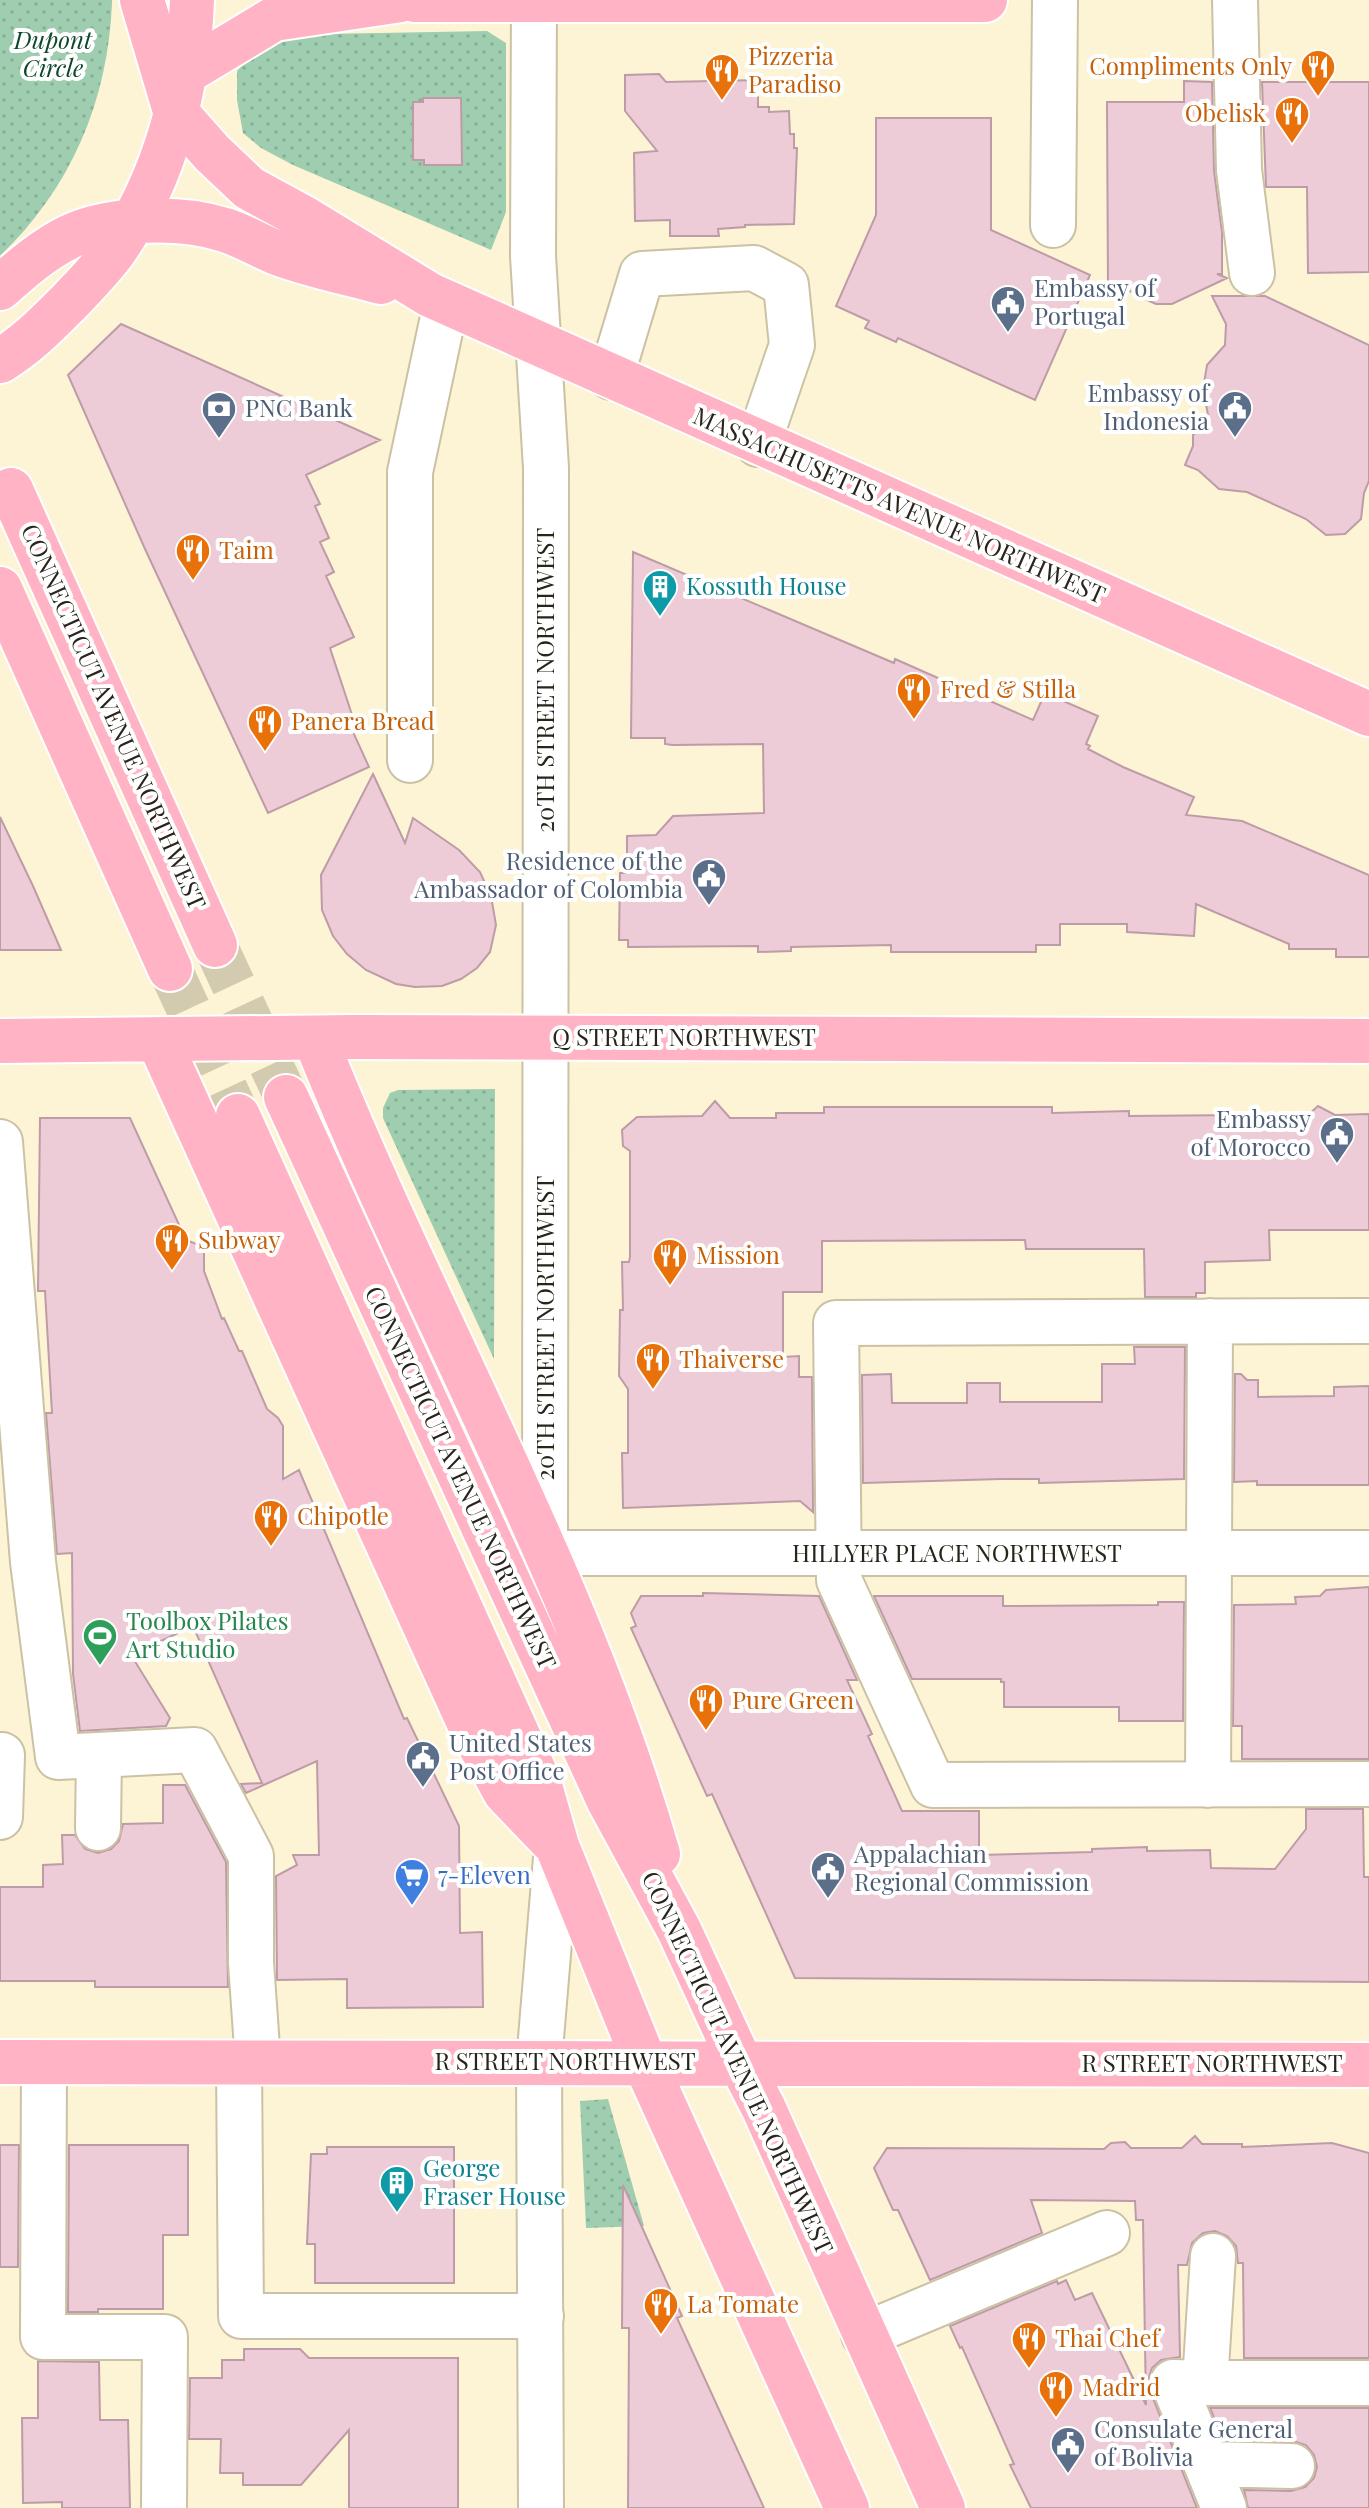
<svg xmlns="http://www.w3.org/2000/svg" width="1369" height="2508" font-family="'Playfair Display',serif">
	<defs>
		<pattern id="park-dots" width="8" height="8" patternUnits="userSpaceOnUse" patternTransform="scale(2)"><rect width="8" height="8" fill="#9ecdaf"/><path d="M2 2h.1M6 6h.1" fill="none" stroke="#88b096" stroke-width="1.8" stroke-linecap="round"/></pattern>
	</defs>
	<rect width="100%" height="100%" fill="#fdf4d5"/>
	<path fill="url(#park-dots)" d="M0,0H112V3C108,101 71,188 0,256Z
		M487,31L506,43V212L491,250L293,165L261,148L243,133L237,100V71L271,35Z
		M495,1089L494,1359L383,1118V1108L390,1093L398,1090Z
		M608,2099L644,2226L586,2228L580,2101Z"/>
	<path fill="#eeccd7" stroke="#bd9ca7" stroke-width="2" d="M659,74L666,82L758,80V107H769V112L789,111L790,134H794V148H797L794,224L745,225V227L718,229L719,236H670V220L635,221L634,153L657,151L625,111V75Z
		M1184,81L1212,82L1214,171L1222,232V274H1217L1227,278L1172,304H1156L1140,297L1136,292L1108,289L1107,102H1184Z
		M1262,82H1369V272L1308,273L1307,187H1266Z
		M423,98H461L462,165H424V160H413V102H423Z
		M876,118H991V230L1090,275L1035,400L898,338L896,342L865,328L869,321L836,306L876,215Z
		M1212,296H1265L1369,345V481L1364,493L1361,519L1345,534L1326,535L1306,519L1247,492L1219,489L1198,470L1185,465L1193,446V435L1209,420L1203,389L1207,365L1225,345L1226,324Z
		M121,324L380,440L306,475L320,504L315,506L329,538L320,542L334,572L326,576L354,637L330,648L357,730L353,732L369,767L268,813L145,549L68,375Z
		M633,552L894,663L895,659L1033,720L1045,693L1098,716L1086,744L1090,746L1088,749L1123,767L1194,797L1186,815L1242,821L1369,875V957H1336V949H1289V944L1196,904L1194,936L1127,932V924H1060V945H1036V952H891V945L791,947V951L758,952V946L628,947V940H619L620,873H627V836L656,835L673,816L764,813L763,744L672,745L665,744V738H631Z
		M373,774L405,843L413,818L459,850L480,872L491,896L496,925L490,952L477,968L461,979L442,986L415,987L396,984L366,970L347,954L333,936L322,910L321,875Z
		M0,817L33,886L61,950H0Z
		M715,1101L730,1118H776V1113H824V1107H1052V1113L1129,1111V1116L1243,1115V1117L1307,1116L1318,1106L1335,1115L1369,1114V1230H1269L1270,1260L1205,1262V1293H1196V1297H1145L1144,1249H1026L1025,1240L822,1241V1292H783V1357L799,1356V1377H812L813,1512L800,1501L623,1508L622,1453H628V1389L619,1376L620,1310H623L622,1262H629L630,1257V1151L623,1146L622,1130L637,1117L702,1116Z
		M40,1118H130L186,1240L204,1247V1271L222,1319L224,1318L239,1351H242L267,1409L278,1418L283,1426V1479L299,1470L404,1719L407,1718L459,1826L460,1933L482,1932L483,2007L347,2008V1979L277,1980L276,1876L297,1865L293,1855H319L317,1761L246,1793L241,1784L262,1783L193,1626L131,1655L170,1718L166,1726L80,1731L73,1674L72,1553L57,1554L46,1413H52L45,1291H38Z
		M1134,1347H1185L1184,1479L1039,1483V1479H1001L863,1483L862,1375L891,1374L892,1403H967V1383H1000V1402H1102V1364H1135Z
		M1235,1374H1241L1247,1380H1258V1397L1334,1396V1387L1369,1386V1485H1257V1481L1234,1482Z
		M1369,1587V1759H1242V1726H1233L1234,1605L1296,1604L1295,1597L1320,1596L1326,1590Z
		M703,1593L819,1596L857,1680H847L872,1734L868,1736L902,1811H979V1855L1092,1852V1849L1147,1847V1851L1210,1850L1211,1868L1275,1869L1306,1829V1809H1363L1364,1877H1369V1982L795,1978L712,1794L707,1796L631,1628L636,1626L631,1613L641,1596H703Z
		M874,1596H1003V1606L1158,1605V1602H1184L1183,1721H1119V1707H1004V1682H1001V1679H912Z
		M163,1785H185L226,1862L228,1987H95V1981H0V1887H43V1865L63,1864L62,1835H75L85,1849L98,1853L111,1849L119,1841L123,1824L163,1823Z
		M1195,2136L1202,2144H1242V2147L1332,2143L1369,2153V2358H1244L1243,2263H1238L1236,2246L1227,2236L1215,2231L1203,2233L1192,2243L1187,2265H1178L1180,2357L1161,2360L1152,2368L1148,2380L1150,2391L1197,2508H1031L1010,2465L1014,2464L962,2347L960,2348L950,2326L1057,2281L1058,2284L1066,2280L1075,2300L1092,2293L1146,2405L1143,2220H1136L1135,2201L1031,2200L1042,2233L930,2280L898,2210H893L874,2168L887,2148L1104,2149L1111,2143L1125,2142L1131,2148H1182Z
		M0,2145H19L18,2267H0Z
		M69,2145H188V2235H163V2309H98V2312H68Z
		M327,2147H454V2283H315V2244H307L311,2154H327Z
		M623,2185L682,2316L677,2318L764,2508H628L629,2328H622Z
		M244,2349H300L309,2358H458V2508H349V2430L301,2485H243V2473H220L221,2439H189L190,2378H222V2360H244Z
		M38,2361L99,2362L100,2420H128L130,2508H62V2502L23,2503L22,2418H38Z
		M1210,2408H1369V2508H1248L1244,2490L1291,2491L1305,2487L1314,2478L1317,2467L1314,2455L1306,2445L1293,2441L1223,2439Z"/>
	<g fill="none" stroke-linecap="round" stroke-linejoin="round">
		<path stroke="#d3cbb0" stroke-width="44" stroke-dasharray="44 22" stroke-linecap="butt" d="M215,945L286,1097
			M170,969L238,1116"/>
		<defs>
			<path id="minor" d="M534,0L533,256L546,468L545,1553H1369
				M1235,0L1239,170L1252,273
				M1053,225L1055,0
				M611,377L642,274L754,268L786,285L792,345L758,444
				M410,760V472L446,303
				M0,1142L33,1562L58,1757L195,1750L251,1856V1963L258,2062
				M1369,1321L836,1323L839,1580L933,1785L1369,1784
				M1208,1785L1210,1321
				M0,1817L2,1755
				M98,1828L99,1755
				M44,2062L43,2337H165L164,2508
				M239,2062L241,2316H541
				M1213,2256L1205,2383H1369
				M864,2335L1107,2233
				M1205,2383L1173,2382L1224,2508
				M1206,2464L1292,2466
				M541,2508L539,2062L557,1846"/>
			<path id="major" d="M142,0L175,111L212,153L249,188L304,218L430,295L1369,714
				M414,0H985
				M186,72L274,19L401,0
				M0,288C21,269 43,250 69,237C110,217 181,216 225,230C244,236 261,247 280,254C313,266 348,273 381,282
				M0,361C27,345 48,323 70,301C85,285 102,268 115,250C165,179 189,86 192,0
				M11,490L215,945
				M0,589L170,969
				M315,1038C424,1312 576,1570 658,1854
				M0,1041L355,1037L1369,1041
				M159,1041L474,1734L505,1792L552,1841
				M286,1097L609,1801L679,1930L740,2062L764,2109L943,2508
				M238,1116L539,1782L557,1846L645,2063L847,2508
				M0,2062L1369,2065"/>
		</defs>
		<use href="#minor" stroke="#cbc2a5" stroke-width="48"/>
		<use href="#major" stroke="#fff" stroke-width="48"/>
		<use href="#minor" stroke="#fff" stroke-width="44"/>
		<use href="#major" stroke="#ffb3c4" stroke-width="44"/>
	</g>
	<defs>
		<symbol id="restaurant-pin" viewBox="-11 -11 22 30"><path d="M0 17L-7.5 6A9.5 9.5 0 1 1 7.5 6Z" fill="#e8710a" stroke="#fff"/><path d="M-5-6h1v4h1v-4h1v4h1v-4h1v5L-1.5 .5V6h-2V.5L-5-1ZM5-6V6H3V1.5H1.5Q1.5-4 5-6Z" fill="#fff"/></symbol>
		<symbol id="civic-pin" viewBox="-11 -11 22 30"><path d="M0 17L-7.5 6A9.5 9.5 0 1 1 7.5 6Z" fill="#5c6f8a" stroke="#fff"/><path d="M-.6-6.5H3V-4.5H.6V-3L4-1V1h2V6H-6V1h2V-1L-.6-3ZM-1.2 2.5V6h2.4V2.5Z" fill="#fff"/></symbol>
		<symbol id="bank-pin" viewBox="-11 -11 22 30"><path d="M0 17L-7.5 6A9.5 9.5 0 1 1 7.5 6Z" fill="#5c6f8a" stroke="#fff"/><path d="M-6-4H6V4H-6ZM0-2.3a2.3 2.3 0 1 0 0 4.6a2.3 2.3 0 1 0 0-4.6Z" fill="#fff"/></symbol>
		<symbol id="building-pin" viewBox="-11 -11 22 30"><path d="M0 17L-7.5 6A9.5 9.5 0 1 1 7.5 6Z" fill="#0f9aa8" stroke="#fff"/><path d="M-4-6H4V6H1V3H-1V6H-4ZM-2.5-4.3h1.7v1.8h-1.7ZM.8-4.3h1.7v1.8H.8ZM-2.5-1h1.7V.8h-1.7ZM.8-1h1.7V.8H.8Z" fill="#fff"/></symbol>
		<symbol id="stadium-pin" viewBox="-11 -11 22 30"><path d="M0 17L-7.5 6A9.5 9.5 0 1 1 7.5 6Z" fill="#2e9e5b" stroke="#fff"/><path d="M0-5a6.5 5 0 1 0 0 10a6.5 5 0 1 0 0-10ZM-3.5-1.8h7v3.6h-7Z" fill="#fff"/></symbol>
		<symbol id="supermarket-pin" viewBox="-11 -11 22 30"><path d="M0 17L-7.5 6A9.5 9.5 0 1 1 7.5 6Z" fill="#3f7fe0" stroke="#fff"/><path d="M-6-5.5h2.5l.6 2H6L4.5 2H-2.5L-4.4-4H-6ZM-1.5 3.2a1.3 1.3 0 1 0 .1 0ZM3 3.2a1.3 1.3 0 1 0 .1 0Z" fill="#fff"/></symbol>
	</defs>
	<g fill-rule="evenodd">
		<use href="#restaurant-pin" x="1298" y="47" width="40" height="54"/>
		<use href="#restaurant-pin" x="702" y="51" width="40" height="54"/>
		<use href="#restaurant-pin" x="1272" y="94" width="40" height="54"/>
		<use href="#civic-pin" x="988" y="283" width="40" height="54"/>
		<use href="#civic-pin" x="1215" y="388" width="40" height="54"/>
		<use href="#bank-pin" x="199" y="389" width="40" height="54"/>
		<use href="#restaurant-pin" x="173" y="531" width="40" height="54"/>
		<use href="#building-pin" x="640" y="567" width="40" height="54"/>
		<use href="#restaurant-pin" x="894" y="670" width="40" height="54"/>
		<use href="#restaurant-pin" x="245" y="702" width="40" height="54"/>
		<use href="#civic-pin" x="689" y="856" width="40" height="54"/>
		<use href="#civic-pin" x="1317" y="1114" width="40" height="54"/>
		<use href="#restaurant-pin" x="152" y="1221" width="40" height="54"/>
		<use href="#restaurant-pin" x="650" y="1236" width="40" height="54"/>
		<use href="#restaurant-pin" x="633" y="1340" width="40" height="54"/>
		<use href="#restaurant-pin" x="251" y="1497" width="40" height="54"/>
		<use href="#stadium-pin" x="80" y="1616" width="40" height="54"/>
		<use href="#restaurant-pin" x="686" y="1681" width="40" height="54"/>
		<use href="#civic-pin" x="403" y="1738" width="40" height="54"/>
		<use href="#civic-pin" x="808" y="1849" width="40" height="54"/>
		<use href="#supermarket-pin" x="392" y="1856" width="40" height="54"/>
		<use href="#building-pin" x="377" y="2163" width="40" height="54"/>
		<use href="#restaurant-pin" x="641" y="2285" width="40" height="54"/>
		<use href="#restaurant-pin" x="1009" y="2319" width="40" height="54"/>
		<use href="#restaurant-pin" x="1036" y="2368" width="40" height="54"/>
		<use href="#civic-pin" x="1048" y="2424" width="40" height="54"/>
	</g>
	<g text-anchor="middle" stroke-width="8" stroke-linejoin="round" paint-order="stroke">
		<g font-size="24" font-style="italic" fill="#0e482a" stroke="#fff">
			<text x="53" y="49">Dupont<tspan x="53" dy="28">Circle</tspan></text>
		</g>
		<g font-size="24" fill="#c56008" stroke="#fff" text-anchor="start">
			<text x="748" y="65">Pizzeria<tspan x="748" dy="28">Paradiso</tspan></text>
			<text x="1292" y="75" text-anchor="end">Compliments Only</text>
			<text x="1266" y="122" text-anchor="end">Obelisk</text>
			<text x="219" y="559">Taim</text>
			<text x="940" y="698">Fred &amp; Stilla</text>
			<text x="291" y="730">Panera Bread</text>
			<text x="198" y="1249">Subway</text>
			<text x="696" y="1264">Mission</text>
			<text x="679" y="1368">Thaiverse</text>
			<text x="297" y="1525">Chipotle</text>
			<text x="732" y="1709">Pure Green</text>
			<text x="687" y="2313">La Tomate</text>
			<text x="1055" y="2347">Thai Chef</text>
			<text x="1082" y="2396">Madrid</text>
		</g>
		<g font-size="24" fill="#4e5e75" stroke="#fff" text-anchor="start">
			<text x="1034" y="297">Embassy of<tspan x="1034" dy="28">Portugal</tspan></text>
			<text x="1209" y="402" text-anchor="end">Embassy of<tspan x="1209" dy="28">Indonesia</tspan></text>
			<text x="245" y="417">PNC Bank</text>
			<text x="683" y="870" text-anchor="end">Residence of the<tspan x="683" dy="28">Ambassador of Colombia</tspan></text>
			<text x="1311" y="1128" text-anchor="end">Embassy<tspan x="1311" dy="28">of Morocco</tspan></text>
			<text x="449" y="1752">United States<tspan x="449" dy="28">Post Office</tspan></text>
			<text x="854" y="1863">Appalachian<tspan x="854" dy="28">Regional Commission</tspan></text>
			<text x="1094" y="2438">Consulate General<tspan x="1094" dy="28">of Bolivia</tspan></text>
		</g>
		<g font-size="24" fill="#29251a" stroke="#fff">
			<text transform="translate(899 506) rotate(24)" y="8">MASSACHUSETTS AVENUE NORTHWEST</text>
			<text transform="translate(546 680) rotate(-90)" y="8">20TH STREET NORTHWEST</text>
			<text transform="translate(113 717) rotate(66)" y="8">CONNECTICUT AVENUE NORTHWEST</text>
			<text x="684" y="1046">Q STREET NORTHWEST</text>
			<text transform="translate(546 1328) rotate(-90)" y="8">20TH STREET NORTHWEST</text>
			<text transform="translate(460 1478) rotate(65)" y="8">CONNECTICUT AVENUE NORTHWEST</text>
			<text x="957" y="1562">HILLYER PLACE NORTHWEST</text>
			<text x="565" y="2070">R STREET NORTHWEST</text>
			<text transform="translate(737 2063) rotate(65)" y="8">CONNECTICUT AVENUE NORTHWEST</text>
			<text x="1212" y="2072">R STREET NORTHWEST</text>
		</g>
		<g font-size="24" fill="#0d838f" stroke="#fff" text-anchor="start">
			<text x="686" y="595">Kossuth House</text>
			<text x="423" y="2177">George<tspan x="423" dy="28">Fraser House</tspan></text>
		</g>
		<g font-size="24" fill="#27864d" stroke="#fff" text-anchor="start">
			<text x="126" y="1630">Toolbox Pilates<tspan x="126" dy="28">Art Studio</tspan></text>
		</g>
		<g font-size="24" fill="#366cbe" stroke="#fff" text-anchor="start">
			<text x="438" y="1884">7-Eleven</text>
		</g>
	</g>
</svg>
